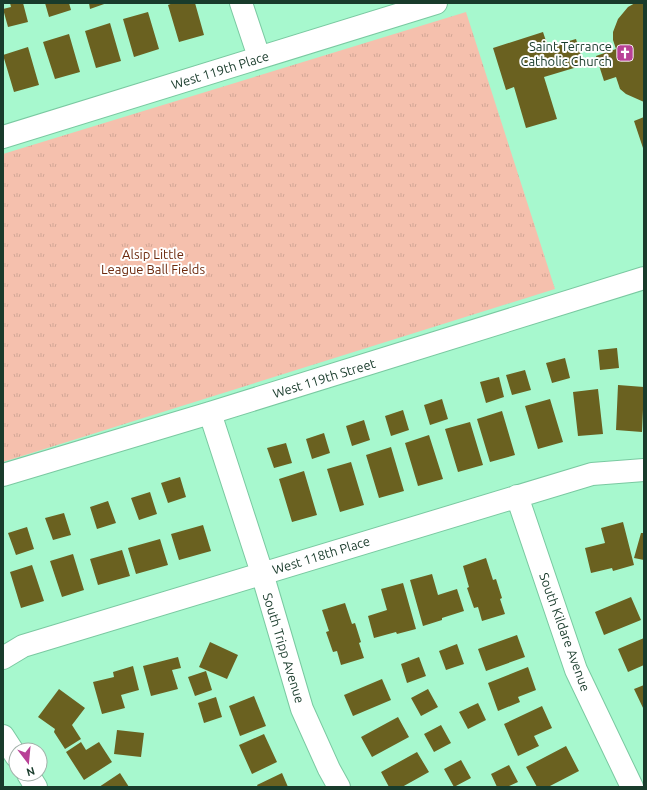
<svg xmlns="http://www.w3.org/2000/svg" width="647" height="790" font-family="Ubuntu,sans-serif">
	<defs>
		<pattern id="park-tufts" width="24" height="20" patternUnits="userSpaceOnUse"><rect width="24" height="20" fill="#f5c0ad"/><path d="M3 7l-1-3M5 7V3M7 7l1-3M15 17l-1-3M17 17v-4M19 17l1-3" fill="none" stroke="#d1a695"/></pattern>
	</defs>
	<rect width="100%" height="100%" fill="#a7f8ce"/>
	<path fill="url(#park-tufts)" d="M466,12L555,289L3,462V154Z"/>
	<path fill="#6a6120" d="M10,3H23L28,22L8,27L3,9L11,7Z
		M45,3H69L71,10L49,17Z
		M89,3H107L90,9Z
		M173,3H195L204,35L179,42L168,5Z
		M635,3H644V102L626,94L620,89L616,77L604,81L596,56L616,49L613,40V32L618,19L628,7Z
		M148,12L159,49L134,57L123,19Z
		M110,23L121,61L96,68L85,31Z
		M543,32L548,47L576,39L584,65L544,77L557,119L526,128L514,87L506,90L493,48Z
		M69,34L80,72L55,79L43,42Z
		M28,47L39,85L14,92L3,55Z
		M644,117V151L634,121Z
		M617,348L619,368L600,370L598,350Z
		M565,358L570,378L552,383L546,363Z
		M525,370L531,390L512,395L506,375Z
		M499,377L504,397L486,403L480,382Z
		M618,385L644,387L642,432L616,430Z
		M598,389L603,434L578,436L573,392Z
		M442,399L448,419L430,425L424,405Z
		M550,399L563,442L538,449L525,406Z
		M403,410L409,430L391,436L385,416Z
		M502,411L515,455L490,462L477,419Z
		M364,420L370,440L352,446L346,426Z
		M470,422L483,465L458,472L445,429Z
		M324,433L330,453L312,459L306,439Z
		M429,435L443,479L418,486L405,443Z
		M286,443L292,463L274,468L267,448Z
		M391,447L404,491L379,498L366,455Z
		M351,462L364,505L340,512L327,469Z
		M304,471L317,515L292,522L279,479Z
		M180,477L186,497L168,503L161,483Z
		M150,492L157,514L139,520L131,498Z
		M108,501L116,523L97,529L90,507Z
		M64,513L71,535L53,540L45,518Z
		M623,522L634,565L613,571L612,568L591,573L585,548L605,543L601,528Z
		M203,525L211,551L179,560L171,534Z
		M27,527L34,549L16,555L8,533Z
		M641,533H644V560L634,558Z
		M160,539L168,565L136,574L128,548Z
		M122,550L130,576L98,585L90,559Z
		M73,554L84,590L62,597L50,561Z
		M486,558L493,580L496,579L502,598L500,599L505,614L482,621L478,607L474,608L467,588L469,587L463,566Z
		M32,565L44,601L21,608L10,572Z
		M432,574L438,595L457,589L464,611L442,618V620L423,626L410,580Z
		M403,583L416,629L397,634L396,632L374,638L368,616L387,610L381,589Z
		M631,597L641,620L604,635L595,612Z
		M345,603L352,624L355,623L361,642L359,643L364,658L341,665L337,651L333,652L326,632L329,631L322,610Z
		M517,635L525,657L486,671L478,649Z
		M644,638V665L628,672L618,649Z
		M210,642L238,655L227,679L199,667Z
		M457,644L464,664L446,670L439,651Z
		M178,657L181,668L172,670L178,689L151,696L143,666Z
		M419,657L426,676L407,683L401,664Z
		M133,666L139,690L121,695L125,708L102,714L93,682L114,677L113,672Z
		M528,667L536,690L518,697L520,702L498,711L488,683Z
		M206,671L212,690L195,696L188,677Z
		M382,679L391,700L353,716L344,695Z
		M644,685V710L634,689Z
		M59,689L85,708L72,725L81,739L65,749L54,732L55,729L38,717Z
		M428,689L438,707L421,716L411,698Z
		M254,696L266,726L240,736L229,706Z
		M216,697L222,717L204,723L198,703Z
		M478,703L486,720L468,729L459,712Z
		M542,706L552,728L534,736L539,746L518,756L504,724Z
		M398,717L409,737L372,757L361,737Z
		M441,725L451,743L434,752L424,734Z
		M117,730L144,733L141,757L114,754Z
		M264,734L277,762L252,774L239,745Z
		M81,742L86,750L99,742L112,762L84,780L66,752Z
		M566,746L579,771L548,787H537L526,767Z
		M417,752L429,772L402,787H389L381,772Z
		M461,760L471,778L454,787L444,769Z
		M509,765L518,782L507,787H497L491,774Z
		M120,773L129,787H99Z
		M282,773L288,787H258L257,785Z"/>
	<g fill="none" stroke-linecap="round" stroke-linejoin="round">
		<defs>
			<path id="minor" d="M241,3L259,57
				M3,137L436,3
				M210,413L262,573L302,709L329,769L339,787
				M3,475L210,413L644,278
				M517,496L576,670L632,787
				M3,658L23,646L592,474L644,470
				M3,736L16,756
				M28,774L36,787"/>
		</defs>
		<use href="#minor" stroke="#7ac9a1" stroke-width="24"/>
		<use href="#minor" stroke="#fff" stroke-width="22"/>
	</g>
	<defs>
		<symbol id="church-square" viewBox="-11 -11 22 22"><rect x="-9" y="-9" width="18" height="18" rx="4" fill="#b84196" stroke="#fff"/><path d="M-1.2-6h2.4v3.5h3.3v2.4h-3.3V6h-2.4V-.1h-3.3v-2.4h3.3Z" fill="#fff"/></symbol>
	</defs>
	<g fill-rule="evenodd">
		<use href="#church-square" x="615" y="43" width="20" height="20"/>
	</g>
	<g text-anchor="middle" stroke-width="4" stroke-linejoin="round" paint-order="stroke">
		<g font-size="13" fill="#193b2b" stroke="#fff" text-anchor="end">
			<text x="612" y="51">Saint Terrance<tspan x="612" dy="15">Catholic Church</tspan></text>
		</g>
		<g font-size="13" fill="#193b2b" stroke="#fff">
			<text transform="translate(220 70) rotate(-17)" y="5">West 119th Place</text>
			<text transform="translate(324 378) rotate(-17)" y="5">West 119th Street</text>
			<text transform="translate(321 555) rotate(-17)" y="5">West 118th Place</text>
			<text transform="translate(565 632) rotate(70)" y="5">South Kildare Avenue</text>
			<text transform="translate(284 648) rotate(73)" y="5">South Tripp Avenue</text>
		</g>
		<g font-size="13" fill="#6c290d" stroke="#fff">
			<text x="153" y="259">Alsip Little<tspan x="153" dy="15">League Ball Fields</tspan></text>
		</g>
	</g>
	<rect width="647" height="790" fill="none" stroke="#193b2b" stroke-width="8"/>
	<g transform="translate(28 762) rotate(164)"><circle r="19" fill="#ffffff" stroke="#a3b1aa"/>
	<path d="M0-3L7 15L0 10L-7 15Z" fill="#b84196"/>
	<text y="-6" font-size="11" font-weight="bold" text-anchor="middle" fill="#193b2b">N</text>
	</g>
</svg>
